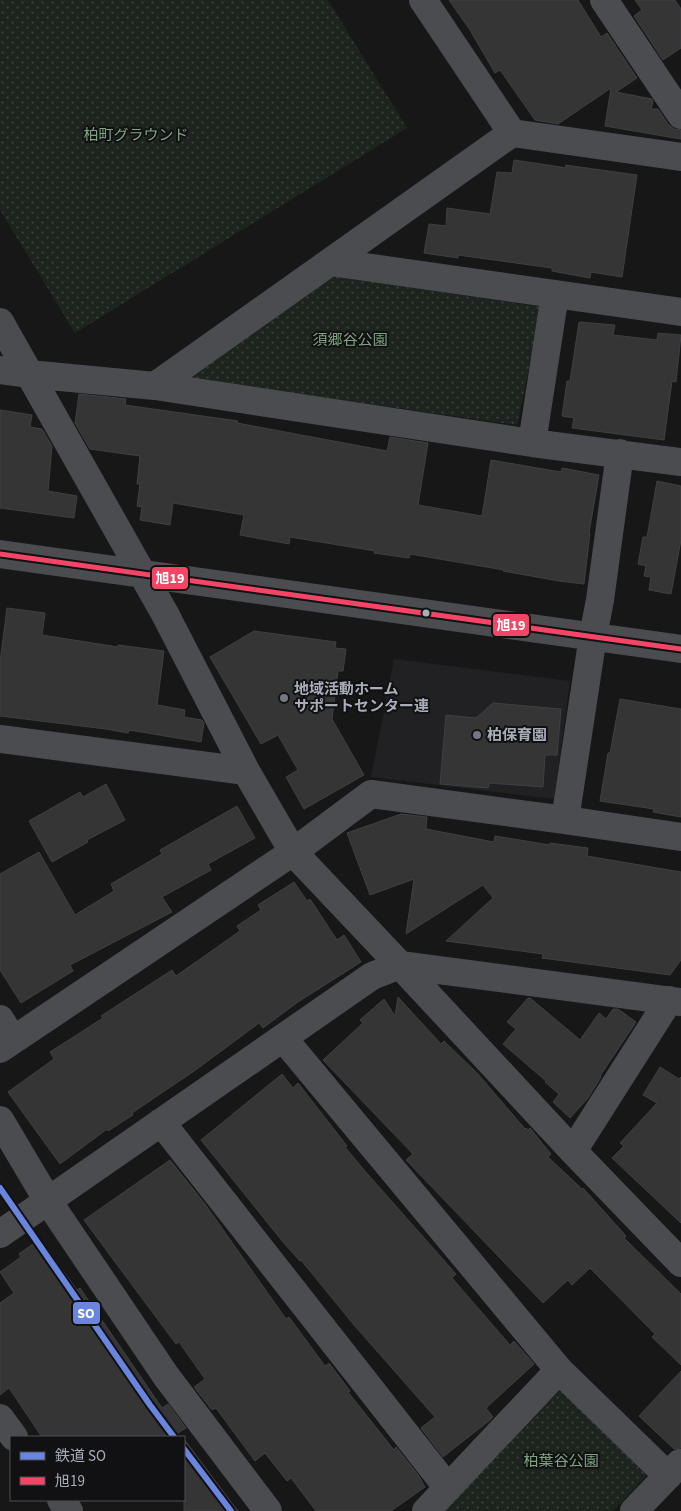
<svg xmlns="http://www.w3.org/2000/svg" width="681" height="1511" font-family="'Source Sans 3','Noto Sans JP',sans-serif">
	<defs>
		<pattern id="park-dots" width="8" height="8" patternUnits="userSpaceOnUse" patternTransform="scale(1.25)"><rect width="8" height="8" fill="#1d241e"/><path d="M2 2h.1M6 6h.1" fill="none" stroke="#3b413d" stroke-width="1.8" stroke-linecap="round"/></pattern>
	</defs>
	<rect width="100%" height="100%" fill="#171717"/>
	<path fill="#212123" d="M394,659L570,681L554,799L371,777Z"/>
	<path fill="url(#park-dots)" d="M0,0H328L407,128L75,333L0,210Z
		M331,276L542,307L517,425L187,378Z
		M560,1390L647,1475L613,1511H442Z"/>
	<path fill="#353536" stroke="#3f4043" d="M449,0H578L601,37L607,33L637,78L616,92L652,99L653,101L651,109H658L668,124L674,129L681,130V139L605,126L611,88L558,124L535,120L500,70L495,73L470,30Z
		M635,0H675L681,9V48L663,60L634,16L642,10Z
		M514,160L567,168L565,165L637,175L622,277L591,272L590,278L552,271V268L458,255V258L424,253L429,224L446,226L447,208L490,214L497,172L512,173Z
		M579,322L615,325L613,335L657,340L658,333L681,335L676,382L672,381L664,440L572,428L574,418L562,416L567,381H570Z
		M79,394L126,399L125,405L238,421L237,423L387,451L390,437L428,443L418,505L482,516L491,460L561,472L562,468L599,475L589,533H590L584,584L559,581L503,571L504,570L410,554L409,558L374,553L375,551L290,537L289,544L240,535L244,515L173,503L170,525L140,520L142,507L137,506L140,484H137L140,456L90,449L75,423Z
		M0,410L32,415L30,427L42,429L52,446L48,491L77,496L74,518L0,508Z
		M657,481L681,486V540L671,594L649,590L651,577L644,576L646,566L638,564L643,537H647Z
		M7,608L45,613L42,635L118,647V645L164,651L157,705L185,710L184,717L202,720L204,723L201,742L129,730L128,733L106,729L0,716V662Z
		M254,631L336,642L335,648L346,649L343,671H338L332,719L364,775L304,809L286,777L298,770L278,735L261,744L210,657Z
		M620,699L681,709V817L653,812L654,809L600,801L608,753H610Z
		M493,703L561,709L557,755H545L543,787L489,783L488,788L440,784L446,715L476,718Z
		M106,784L125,820L87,840L88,842L52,862L29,821L80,792L83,797Z
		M237,806L255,838L208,864L211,870L162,897L172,912L70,965L73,971L21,1003L0,970V874L39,852L75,915L114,891L111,884L162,854L160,850Z
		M401,814L427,817L426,829L494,842L495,836L550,845V843L588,848L587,856L681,872V960L670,975L542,958L543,954L446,941L493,898L483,885L406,934L414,879L370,895L347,833Z
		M294,882L307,901L310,899L337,940L344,935L361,962L298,1002L263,1028L259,1023L197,1069L132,1113L133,1115L108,1131L107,1129L60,1164L8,1092L54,1059L50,1052L103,1018L101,1016L172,970L176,976L240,931L237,926L261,910L258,905Z
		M398,997L441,1044L444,1041L478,1074L525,1129L526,1128L528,1130L530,1128L551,1154L548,1157L582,1189L583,1188L626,1236L624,1238L681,1294V1365L652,1337L655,1334L590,1268L572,1285L568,1280L543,1303L406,1160L413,1154L323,1060L363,1023L360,1020L384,999L395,1016Z
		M528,998H530L580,1040L599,1013L606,1019L613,1009H618L636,1022L600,1076L601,1077L588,1098L570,1118L553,1102L559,1094L545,1082L546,1081L503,1044L516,1029L507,1022Z
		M660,1067L679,1079L681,1077V1223L612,1158L624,1146L620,1143L657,1103L643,1095Z
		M282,1074L293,1088L298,1083L347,1146L345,1147L364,1170L456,1274L452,1278L510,1345L514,1341L534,1364L486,1408L493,1417L490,1420L443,1457L421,1428L435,1417L354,1325L301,1260L300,1261L283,1242L201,1140Z
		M170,1160L205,1204L286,1319L289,1317L325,1366L329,1363L350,1391L348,1392L394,1450L396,1447L419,1476L425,1487L391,1511H316L291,1478L287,1481L265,1453L255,1461L216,1408L212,1410L194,1387L205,1379L179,1342L176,1344L84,1220Z
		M40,1239L77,1290L80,1288L162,1408L168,1404L186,1428L172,1437H42L9,1388L0,1395V1303L14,1293L0,1272L21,1257L19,1254Z
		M681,1371V1448L674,1449L639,1416Z
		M184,1439L222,1490L238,1511H184Z"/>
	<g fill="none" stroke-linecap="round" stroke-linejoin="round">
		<path stroke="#4b4c50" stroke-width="28" d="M423,0L512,133
			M604,0L681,115
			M330,262L681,312
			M0,322L165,614L246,771L293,852L400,965L573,1151L681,1263
			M0,370L29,374L155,386L532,443L681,462
			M155,386L512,133L681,157
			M532,443L555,294
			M0,554L681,649
			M0,739L246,771
			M565,820L593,636L600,600L620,453
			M0,1019L13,1040
			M283,1038L559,1370L668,1476
			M0,1049L293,852L371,794L565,820L681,837
			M0,1120L48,1201L166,1376L268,1511
			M161,1122L448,1488
			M573,1151L669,1000
			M0,1234L372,976L400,965L681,1002
			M0,1418L14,1437
			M61,1500L69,1511
			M426,1511L559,1370
			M634,1511L680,1463"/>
		<defs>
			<path id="bus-1" d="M0,554L681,649"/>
		</defs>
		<use href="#bus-1" stroke="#111113" stroke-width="9"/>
		<use href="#bus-1" stroke="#f34667" stroke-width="5"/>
		<defs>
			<path id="rail-1" d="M0,1188L150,1405L174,1437
				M184,1449L231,1511"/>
		</defs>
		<use href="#rail-1" stroke="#111113" stroke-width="10"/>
		<use href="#rail-1" stroke="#6985dd" stroke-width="6"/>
	</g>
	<circle fill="#a8adb8" stroke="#111113" stroke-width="2" cx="426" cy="613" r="4.5"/>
	<g fill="#757880" stroke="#111113" stroke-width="2">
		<circle cx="284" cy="698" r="5"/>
		<circle cx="477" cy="735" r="5"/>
	</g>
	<g text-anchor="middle" stroke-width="4" stroke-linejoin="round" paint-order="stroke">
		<g font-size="15" fill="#7fa381" stroke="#111113">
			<text x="136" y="140">柏町グラウンド</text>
			<text x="350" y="345">須郷谷公園</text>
			<text x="561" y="1466">柏葉谷公園</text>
		</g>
		<g font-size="15" font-weight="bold" fill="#a8adb8" stroke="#111113" text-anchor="start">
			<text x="294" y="694">地域活動ホーム<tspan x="294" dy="17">サポートセンター連</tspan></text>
			<text x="487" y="740">柏保育園</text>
		</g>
	</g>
	<g stroke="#111113" stroke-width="2">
		<rect x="151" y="566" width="38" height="24" rx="5" fill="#f34667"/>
		<rect x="492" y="613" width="38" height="24" rx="5" fill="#f34667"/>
		<rect x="72" y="1301" width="29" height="24" rx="5" fill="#6985dd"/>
	</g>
	<g font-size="14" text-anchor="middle" font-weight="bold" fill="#fff">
		<text x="170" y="583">旭19</text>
		<text x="511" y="630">旭19</text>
		<text x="86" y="1318">SO</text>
	</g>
	<rect x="10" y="1436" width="175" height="65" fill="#111113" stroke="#4d4f55"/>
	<rect x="20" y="1452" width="25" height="8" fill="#6985dd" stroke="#4d4f55"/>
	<text x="55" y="1461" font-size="15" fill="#a8adb8">鉄道 SO</text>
	<rect x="20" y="1477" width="25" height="8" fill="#f34667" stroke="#4d4f55"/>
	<text x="55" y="1486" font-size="15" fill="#a8adb8">旭19</text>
</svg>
